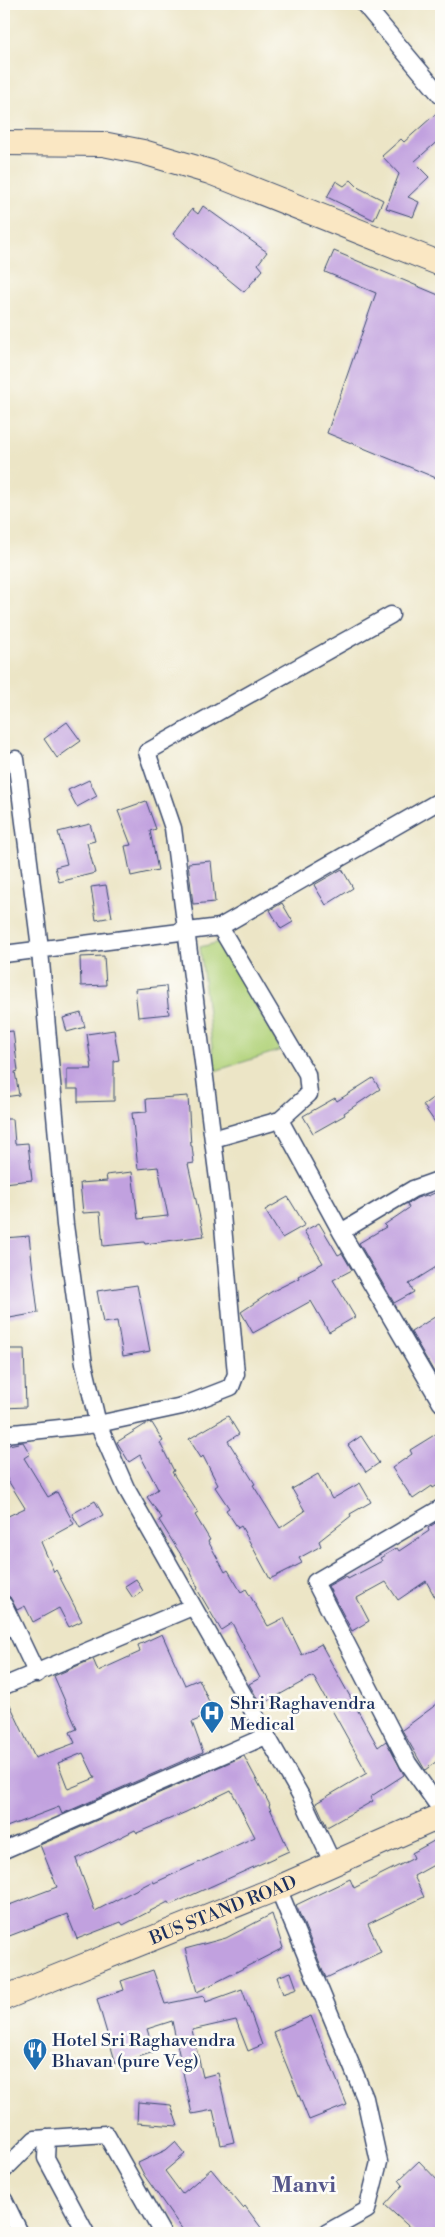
<svg xmlns="http://www.w3.org/2000/svg" width="445" height="2237" font-family="'Libre Bodoni',serif">
	<rect width="100%" height="100%" fill="#fdfcf7"/>
	<filter id="ink" filterUnits="userSpaceOnUse"><feTurbulence type="fractalNoise" baseFrequency=".02" numOctaves="2"/><feDisplacementMap in="SourceGraphic" scale="10" xChannelSelector="R" yChannelSelector="G"/><feConvolveMatrix kernelMatrix="1 2 1 2 8 2 1 2 1" color-interpolation-filters="sRGB"/></filter>
	<filter id="wash" filterUnits="userSpaceOnUse"><feTurbulence type="fractalNoise" baseFrequency=".0096" numOctaves="4" result="noise"/><feDisplacementMap in="SourceGraphic" scale="20" xChannelSelector="R" yChannelSelector="G"/><feGaussianBlur stdDeviation="1.12" result="paint"/><feColorMatrix in="noise" values="0 0 0 0 0 0 0 0 0 0 0 0 0 0 0 0 0 1.4 0 .05"/><feComposite in="paint" operator="in"/></filter>
	<g filter="url(#wash)">
		<rect width="100%" height="100%" fill="#ece5c6"/>
		<path fill="#b2d37b" stroke="#66816c" d="M220,942L281,1050L215,1071L200,947Z"/>
		<g id="blocks">
			<path fill="#c1a1df" fill-rule="evenodd" d="M441,109V138L414,162L429,177L408,197L419,202L413,217L386,208L399,174L382,156L401,139L404,142Z
				M351,180L359,188L383,200L374,220L327,197L336,181L344,186Z
				M203,206L267,252L258,264L263,270L244,292L173,234L192,209L198,214Z
				M334,251L441,296V480L327,433L376,293L325,272Z
				M67,722L81,741L57,758L44,739Z
				M89,780L97,796L77,807L68,790Z
				M146,801L156,829L150,831L158,870L131,876L125,846L131,845L118,811Z
				M90,824L95,841L87,843L95,873L59,882L55,867L67,864L58,832Z
				M211,861L215,902L193,904L188,863Z
				M342,869L353,888L326,905L314,885Z
				M106,885L112,917L96,920L91,887Z
				M282,903L293,922L281,929L270,910Z
				M104,956L106,985L81,986L80,957Z
				M166,986L169,1014L138,1017L135,989Z
				M81,1013L85,1027L67,1032L63,1018Z
				M114,1030L119,1060L114,1061V1101L78,1102V1089H67V1069H92L87,1034Z
				M13,1031L18,1071L15,1072L19,1095L4,1097V1032Z
				M373,1078L380,1089L344,1113L345,1115L313,1133L303,1116L335,1098L337,1101Z
				M441,1092V1131L423,1105Z
				M188,1096L191,1146H192L194,1163L188,1164L204,1236L145,1244L144,1242L103,1246L100,1212L83,1213L80,1183L107,1181L106,1175L132,1172L138,1219L168,1216L158,1167L138,1169L132,1113L147,1112L146,1099Z
				M4,1119H13L15,1144L28,1143L32,1180L4,1183Z
				M441,1190V1264L409,1284L414,1292L394,1303L359,1243L386,1227L384,1225L409,1208L407,1204L417,1198L427,1195L428,1196Z
				M288,1197L305,1225L282,1238L265,1210Z
				M319,1223L338,1255L342,1253L352,1270L333,1280L355,1317L329,1332L311,1301L253,1333L241,1312L271,1292L299,1278L298,1276L323,1263L304,1231Z
				M29,1236L38,1313L4,1319V1281H6L4,1238Z
				M137,1285L150,1351L123,1356L117,1321L103,1323L97,1291Z
				M441,1313V1384L411,1332Z
				M8,1349H24L26,1407L4,1408V1370H8Z
				M228,1416L239,1434L228,1441L255,1484L253,1485L280,1528L305,1511L292,1489L318,1474L332,1499L360,1483L371,1502L350,1514L351,1516L319,1541L321,1546L299,1558L302,1563L270,1579L241,1526L238,1528L226,1510L229,1508L215,1487L218,1485L203,1456L201,1458L189,1439Z
				M152,1423L163,1441L160,1443L174,1471L172,1472L198,1513L195,1515L210,1540L208,1541L225,1572L228,1570L241,1592L246,1589L268,1626L284,1618L302,1655L321,1644L378,1747L386,1741L404,1775L370,1797L373,1801L327,1827L316,1803L367,1773L313,1676L261,1705L249,1684L260,1678L232,1623L221,1630L197,1589L198,1588L188,1566L159,1520L162,1518L147,1497L158,1489L140,1455L129,1462L117,1442L146,1424Z
				M436,1434L441,1442V1483L433,1488L432,1486L413,1499L392,1468L412,1454L410,1450Z
				M361,1436L379,1463L366,1472L348,1445Z
				M23,1442L30,1454L24,1458L48,1497L57,1492L74,1524L41,1542L54,1572L56,1570L82,1621L69,1627L59,1608L33,1622L25,1606L17,1610L10,1597L4,1595V1518L25,1508L4,1474L8,1471L4,1464V1446Z
				M95,1501L103,1515L80,1528L72,1514Z
				M441,1519V1608L426,1581L398,1600L386,1582L357,1598L369,1621L352,1631L328,1586L346,1576L348,1579L382,1561L380,1558L397,1548L399,1551L429,1531L428,1528Z
				M136,1579L143,1591L133,1598L125,1586Z
				M162,1634L185,1685L199,1679L214,1713L192,1722L203,1752L62,1814L59,1807L4,1828V1696H6L35,1758L75,1743L70,1732L77,1729L54,1676L93,1659L98,1671L140,1652L138,1645ZM83,1753L95,1778L68,1789L58,1763Z
				M441,1701V1758L425,1770L402,1730Z
				M244,1756L270,1805L269,1806L289,1851L170,1905L168,1902L123,1925L121,1922L77,1939L67,1914L4,1938V1907L57,1887L40,1845ZM231,1790L255,1837L154,1883L153,1881L95,1911L76,1859L135,1830L137,1833L186,1812Z
				M441,1837V1861L414,1876L424,1897L368,1924L381,1952L326,1978L296,1905L350,1879L354,1888L414,1858L412,1853Z
				M272,1914L283,1948L197,1992L185,1949L226,1938Z
				M153,1970L165,2004L204,1996L206,2002L242,1989L262,2045L248,2051L236,2020L192,2030L203,2077L218,2073L234,2142L221,2145L213,2110L192,2114L172,2021L147,2029L154,2052L116,2064L97,1999L124,1990L121,1981Z
				M291,1972L297,1989L283,1994L277,1977Z
				M311,2016L347,2105L309,2120L273,2032Z
				M138,2102L171,2105L178,2126L137,2123Z
				M175,2142L185,2154L165,2171L182,2194L211,2169L243,2208L245,2206L265,2233H185L144,2175L138,2163L166,2150Z
				M419,2161L441,2184V2233H416L385,2205L403,2185L399,2180Z"/>
		</g>
	</g>
	<g filter="url(#ink)">
		<use href="#blocks" fill-opacity="0" stroke="#3a4a6e" stroke-width="1"/>
		<g fill="none" stroke-linecap="round" stroke-linejoin="round">
			<defs>
				<path id="minor" d="M364,4L441,96
					M16,759L39,940L65,1225L84,1364L98,1424L126,1488L301,1796L333,1864
					M4,954L220,927
					M213,1139L280,1120
					M441,1179L413,1189L341,1232L441,1403
					M341,1232L280,1120L309,1094L307,1074L220,927L441,800
					M4,1434L98,1424L182,1406L231,1387L236,1374L221,1203L173,828L147,752L391,615
					M441,1508L315,1582L408,1763L441,1810
					M4,1605L37,1674
					M4,1686L192,1607
					M4,1850L266,1736
					M278,1888L365,2098L379,2162L367,2210L326,2233
					M47,2138L46,2158L86,2233
					M4,2170L35,2139L106,2134L162,2233
					M4,2200L20,2233"/>
				<g id="secondary">
					<path d="M4,143L103,144L143,152L210,172L441,264"/>
					<path id="s1" d="M4,1998L278,1888L441,1816"/>
				</g>
			</defs>
			<use href="#minor" stroke="#3a4a6e" stroke-width="19"/>
			<use href="#secondary" stroke="#3a4a6e" stroke-width="26"/>
			<use href="#minor" stroke="#fff" stroke-width="16"/>
			<use href="#secondary" stroke="#fae7c3" stroke-width="24"/>
		</g>
	</g>
	<defs>
		<symbol id="hospital-pin" viewBox="-11 -11 22 30"><path d="M0 17L-7.5 6A9.5 9.5 0 1 1 7.5 6Z" fill="#1f6fb2" stroke="#fdfcf7"/><path d="M-5-5h3v3.5h4V-5h3V5h-3V1.5h-4V5h-3Z" fill="#fff"/></symbol>
		<symbol id="restaurant-pin" viewBox="-11 -11 22 30"><path d="M0 17L-7.5 6A9.5 9.5 0 1 1 7.5 6Z" fill="#1f6fb2" stroke="#fdfcf7"/><path d="M-5-6h1v4h1v-4h1v4h1v-4h1v5L-1.5 .5V6h-2V.5L-5-1ZM5-6V6H3V1.5H1.5Q1.5-4 5-6Z" fill="#fff"/></symbol>
	</defs>
	<g fill-rule="evenodd">
		<use href="#hospital-pin" x="198" y="1699" width="28" height="38"/>
		<use href="#restaurant-pin" x="21" y="2036" width="28" height="38"/>
	</g>
	<g text-anchor="middle" stroke-width="5" stroke-linejoin="round" paint-order="stroke">
		<g font-size="18" fill="#1b2f5e" stroke="#fdfcf7" text-anchor="start">
			<text x="230" y="1709">Shri Raghavendra<tspan x="230" dy="21">Medical</tspan></text>
			<text x="52" y="2046">Hotel Sri Raghavendra<tspan x="52" dy="21">Bhavan (pure Veg)</tspan></text>
		</g>
		<g font-size="18" fill="#1b2f5e" stroke="#fdfcf7">
			<text dy="6" stroke="none"><textPath href="#s1" startOffset="236">BUS STAND ROAD</textPath></text>
		</g>
		<g font-size="22" font-weight="bold" fill="#55578b" stroke="#fdfcf7">
			<text x="304" y="2192">Manvi</text>
		</g>
	</g>
	<rect width="445" height="2237" fill="none" stroke="#fdfcf7" stroke-width="20"/>
</svg>
